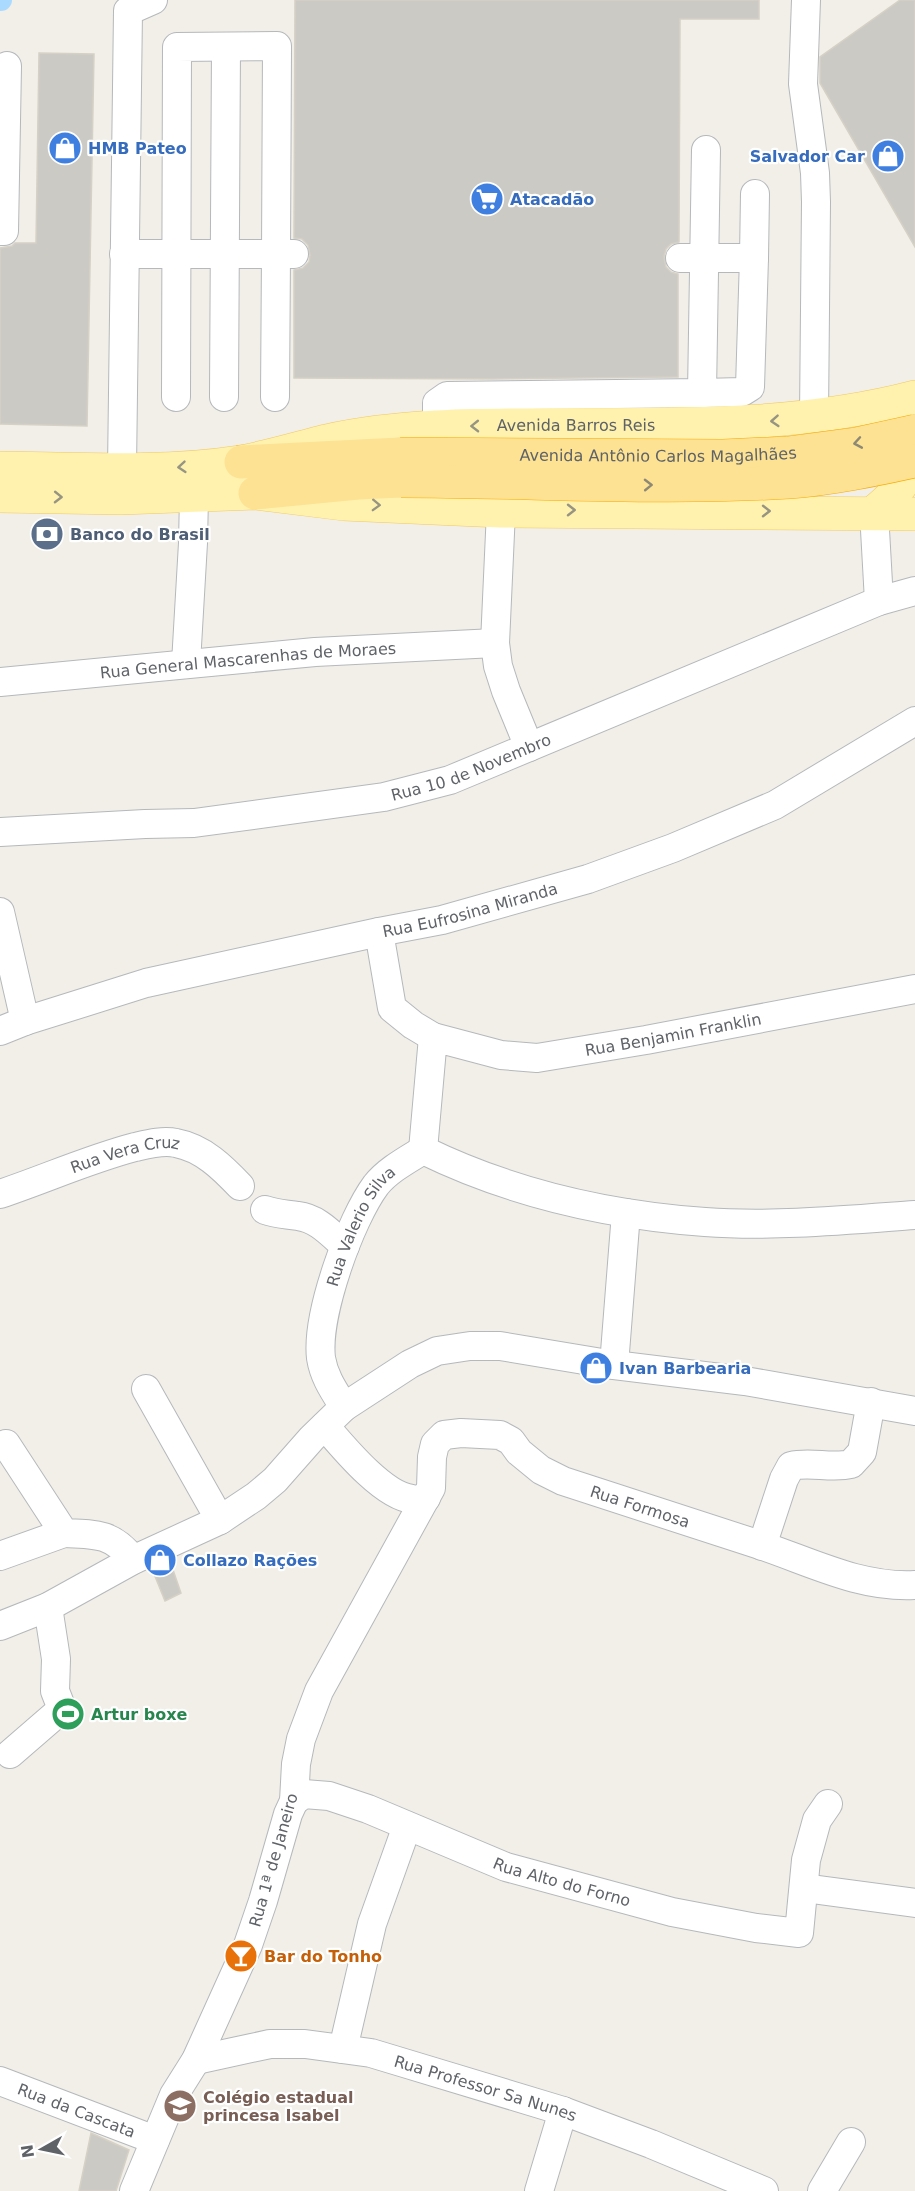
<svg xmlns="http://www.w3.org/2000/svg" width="915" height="2191" font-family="'DejaVu Sans',sans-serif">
	<rect width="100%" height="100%" fill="#f1efe8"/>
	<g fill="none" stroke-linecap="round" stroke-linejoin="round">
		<path stroke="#aadaff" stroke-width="22" d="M0,0H1"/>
	</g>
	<path fill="#cccac5" stroke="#d6d1c6" stroke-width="1.5" d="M295,0H759V19H680L679,242L671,244L666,249L664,257L666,267L671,272L678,274V377L493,379L294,378V270L303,268L309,262L310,255L308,245L302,239L294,238Z
		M900,0H915V247L820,83V57Z
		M39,53L94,54L87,426L0,424V248L12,246L15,243H36Z
		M170,1561L181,1593L165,1601L152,1569Z
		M91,2133L129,2150L116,2191H79Z"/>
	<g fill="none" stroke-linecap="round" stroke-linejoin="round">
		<defs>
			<g id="minor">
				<path d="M806,0L803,84L815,173L816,202L814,417"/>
				<path d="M0,69L7,66L4,231H0"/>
				<path d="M124,254C174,254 225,254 276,254L277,46L177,47L176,397"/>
				<path d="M680,258H754L755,194"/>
				<path d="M702,393L742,392L750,387L754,258"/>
				<path d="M224,397L226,47"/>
				<path d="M275,397L276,254H294"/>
				<path d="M437,427V403L447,396L702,393L706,150"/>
				<path d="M122,469L128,11L153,0"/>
				<path d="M501,511L495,643L498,666L506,691L529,747"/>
				<path d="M874,512L879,601"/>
				<path d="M186,663L193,543L194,496"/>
				<path id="s1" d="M0,682L315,652L495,643"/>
				<path id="s2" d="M0,832L145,824L194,823L384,797L450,780L879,601L915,591"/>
				<path d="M0,912L25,1021"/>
				<path d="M379,932L392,1008L413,1025L433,1037"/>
				<path id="s3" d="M0,1031L25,1021L146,983L379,932L442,920L588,879L673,848L775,805L915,721"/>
				<path id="s4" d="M423,1150L433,1037L501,1055L537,1058L646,1040L915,989"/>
				<path d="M423,1150C511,1193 608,1215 705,1222C773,1227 847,1220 915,1215"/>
				<path id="s5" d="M0,1194C45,1179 89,1159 135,1147C148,1144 163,1140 176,1143C203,1148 223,1168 240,1186"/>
				<path d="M265,1210C276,1214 286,1214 298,1216C317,1218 331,1234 345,1246"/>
				<path d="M614,1365L626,1213"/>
				<path d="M146,1389L220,1520"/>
				<path d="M344,1407L410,1364L437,1351L470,1346H500L614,1365L745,1381L915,1411"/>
				<path d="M325,1426C343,1447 383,1496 412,1499C416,1500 421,1499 426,1498"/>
				<path d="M6,1444L64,1533C95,1534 113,1533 133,1560"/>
				<path d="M762,1546L784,1479L791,1466C811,1461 831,1469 851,1464L862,1452L871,1402"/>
				<path d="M0,1556L64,1533"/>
				<path id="s6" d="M0,1626L48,1607L133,1560L220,1520L256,1496L275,1480L312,1438L344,1407C334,1391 324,1377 321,1358C316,1315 350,1220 376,1185C388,1170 407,1160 423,1150"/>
				<path d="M10,1754L62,1709L55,1691L56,1659L48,1607"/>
				<path id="s7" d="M294,1801L304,1794L329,1796L368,1809L506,1867L672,1912L756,1928L799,1933L806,1860L817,1820L828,1804"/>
				<path d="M804,1888L915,1903"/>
				<path d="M343,2049L372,1924L407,1826"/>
				<path id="s8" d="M196,2060L270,2044H305L371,2053L563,2111L651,2144L764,2191"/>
				<path id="s9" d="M0,2081L155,2140"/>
				<path id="s10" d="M134,2191L174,2095L196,2060L248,1945L263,1901L288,1814L294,1801L296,1764L301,1739L319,1691L431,1488L432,1457L435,1444L444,1435L461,1433L500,1435L511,1441L519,1452L541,1470L563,1481C629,1503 695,1524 760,1545C811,1562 860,1588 915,1585"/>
				<path d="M539,2191L563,2111"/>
				<path d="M822,2191L851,2142"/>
			</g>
			<g id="major">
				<path id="s11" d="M0,468C79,469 162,474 240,462C269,457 298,448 326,441C362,433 399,429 436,427C596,419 758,438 915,397"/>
				<path d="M0,496L121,498L255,493L344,504L501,511L915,514"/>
				<path d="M874,512C903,488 915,475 905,436"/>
			</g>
			<path id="highway" d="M241,462L400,454
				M255,493L358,483L401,481"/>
		</defs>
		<use href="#minor" stroke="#b5b8bc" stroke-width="30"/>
		<use href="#major" stroke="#f2c960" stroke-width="34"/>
		<use href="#highway" stroke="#f9ab00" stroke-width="34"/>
		<use href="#minor" stroke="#fff" stroke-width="28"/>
		<use href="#major" stroke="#fff2af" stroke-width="33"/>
		<use href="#highway" stroke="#fde293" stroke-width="33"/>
		<defs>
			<g id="highway-bridge">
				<path id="s12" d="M400,454L723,456L788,453L856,444L915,431"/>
				<path d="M401,481C530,481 660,490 789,482C831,479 873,470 915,461"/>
			</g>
		</defs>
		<use href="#highway-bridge" stroke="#f9ab00" stroke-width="34" stroke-linecap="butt"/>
		<use href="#highway-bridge" stroke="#fde293" stroke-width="33"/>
	</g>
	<defs><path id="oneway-chevron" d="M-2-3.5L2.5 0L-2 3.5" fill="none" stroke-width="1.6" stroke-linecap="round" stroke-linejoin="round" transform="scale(1.5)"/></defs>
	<g stroke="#979581">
		<use href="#oneway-chevron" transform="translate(775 421) rotate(176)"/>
		<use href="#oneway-chevron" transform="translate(475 426) rotate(179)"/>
		<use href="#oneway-chevron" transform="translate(182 467) rotate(175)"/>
		<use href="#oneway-chevron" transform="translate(58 497) rotate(1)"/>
		<use href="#oneway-chevron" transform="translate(376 505) rotate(2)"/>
		<use href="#oneway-chevron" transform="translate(571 510)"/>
		<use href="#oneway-chevron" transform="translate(766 511)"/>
	</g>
	<g stroke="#8e8975">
		<use href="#oneway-chevron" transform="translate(858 443) rotate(170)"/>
		<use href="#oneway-chevron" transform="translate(648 485) rotate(-1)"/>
	</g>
	<defs>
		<symbol id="shop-disc" viewBox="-11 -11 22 22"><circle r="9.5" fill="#3f7fe0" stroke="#fff"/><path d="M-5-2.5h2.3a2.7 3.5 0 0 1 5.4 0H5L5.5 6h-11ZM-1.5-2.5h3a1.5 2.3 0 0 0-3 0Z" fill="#fff"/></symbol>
		<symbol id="supermarket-disc" viewBox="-11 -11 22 22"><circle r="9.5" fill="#3f7fe0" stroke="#fff"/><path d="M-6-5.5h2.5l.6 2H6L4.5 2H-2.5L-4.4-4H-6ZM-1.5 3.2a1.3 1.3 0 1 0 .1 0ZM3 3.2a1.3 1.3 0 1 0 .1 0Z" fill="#fff"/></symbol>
		<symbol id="bank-disc" viewBox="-11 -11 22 22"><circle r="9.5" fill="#5c6f8a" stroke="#fff"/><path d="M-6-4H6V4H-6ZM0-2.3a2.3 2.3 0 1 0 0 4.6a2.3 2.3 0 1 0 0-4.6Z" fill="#fff"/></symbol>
		<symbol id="stadium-disc" viewBox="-11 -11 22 22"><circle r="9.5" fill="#2e9e5b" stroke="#fff"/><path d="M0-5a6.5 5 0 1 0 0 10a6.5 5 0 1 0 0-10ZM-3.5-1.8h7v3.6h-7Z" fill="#fff"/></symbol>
		<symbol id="bar-disc" viewBox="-11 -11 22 22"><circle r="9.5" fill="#e8710a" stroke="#fff"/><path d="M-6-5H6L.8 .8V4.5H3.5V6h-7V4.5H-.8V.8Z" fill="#fff"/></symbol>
		<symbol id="school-disc" viewBox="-11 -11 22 22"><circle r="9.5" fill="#8d6e63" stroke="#fff"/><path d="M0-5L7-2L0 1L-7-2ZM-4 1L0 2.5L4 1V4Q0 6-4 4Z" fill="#fff"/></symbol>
	</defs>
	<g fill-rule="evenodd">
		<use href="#shop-disc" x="46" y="129" width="38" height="38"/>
		<use href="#shop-disc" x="869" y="137" width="38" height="38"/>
		<use href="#supermarket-disc" x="468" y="180" width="38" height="38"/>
		<use href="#bank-disc" x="28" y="515" width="38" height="38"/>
		<use href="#shop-disc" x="577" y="1349" width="38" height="38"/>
		<use href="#shop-disc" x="141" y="1541" width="38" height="38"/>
		<use href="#stadium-disc" x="49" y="1695" width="38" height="38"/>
		<use href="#bar-disc" x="222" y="1937" width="38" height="38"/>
		<use href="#school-disc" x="161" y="2087" width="38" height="38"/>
	</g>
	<g text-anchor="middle" stroke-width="4.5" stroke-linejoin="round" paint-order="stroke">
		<g font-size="16" font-weight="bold" fill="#366cbe" stroke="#fff" text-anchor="start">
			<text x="88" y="154">HMB Pateo</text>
			<text x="865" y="162" text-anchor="end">Salvador Car</text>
			<text x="510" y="205">Atacadão</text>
			<text x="619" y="1374">Ivan Barbearia</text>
			<text x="183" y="1566">Collazo Rações</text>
		</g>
		<g font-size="16" fill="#5f6368" stroke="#fff">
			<text dy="6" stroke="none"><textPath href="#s11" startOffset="580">Avenida Barros Reis</textPath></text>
			<text dy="6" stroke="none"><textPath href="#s12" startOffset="258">Avenida Antônio Carlos Magalhães</textPath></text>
			<text dy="6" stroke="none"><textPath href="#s1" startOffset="249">Rua General Mascarenhas de Moraes</textPath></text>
			<text dy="6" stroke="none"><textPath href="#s2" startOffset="478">Rua 10 de Novembro</textPath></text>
			<text dy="6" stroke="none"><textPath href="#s3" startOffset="486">Rua Eufrosina Miranda</textPath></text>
			<text dy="6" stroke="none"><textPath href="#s4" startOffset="358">Rua Benjamin Franklin</textPath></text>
			<text dy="6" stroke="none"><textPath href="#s5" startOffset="132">Rua Vera Cruz</textPath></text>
			<text dy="6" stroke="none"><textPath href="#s6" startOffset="608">Rua Valerio Silva</textPath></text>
			<text dy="6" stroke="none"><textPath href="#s10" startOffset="1042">Rua Formosa</textPath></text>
			<text transform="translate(273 1860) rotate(-74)" y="6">Rua 1ª de Janeiro</text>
			<text dy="6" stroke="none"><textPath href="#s7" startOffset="286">Rua Alto do Forno</textPath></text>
			<text dy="6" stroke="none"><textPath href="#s8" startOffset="297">Rua Professor Sa Nunes</textPath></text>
			<text dy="6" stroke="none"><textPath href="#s9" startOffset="82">Rua da Cascata</textPath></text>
		</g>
		<g font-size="16" font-weight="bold" fill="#4e5e75" stroke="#fff" text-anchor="start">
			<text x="70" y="540">Banco do Brasil</text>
		</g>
		<g font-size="16" font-weight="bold" fill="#27864d" stroke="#fff" text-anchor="start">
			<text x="91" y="1720">Artur boxe</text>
		</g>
		<g font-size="16" font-weight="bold" fill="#c56008" stroke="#fff" text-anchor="start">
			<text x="264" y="1962">Bar do Tonho</text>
		</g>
		<g font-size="16" font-weight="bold" fill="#785e54" stroke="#fff" text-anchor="start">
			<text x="203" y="2103">Colégio estadual<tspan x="203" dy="18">princesa Isabel</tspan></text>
		</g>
	</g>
	<g transform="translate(42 2149) rotate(261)" stroke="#ffffff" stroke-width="4.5" paint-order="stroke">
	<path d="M0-4.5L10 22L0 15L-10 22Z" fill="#5f6368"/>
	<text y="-9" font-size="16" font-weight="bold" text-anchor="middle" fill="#5f6368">N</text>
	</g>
</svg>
